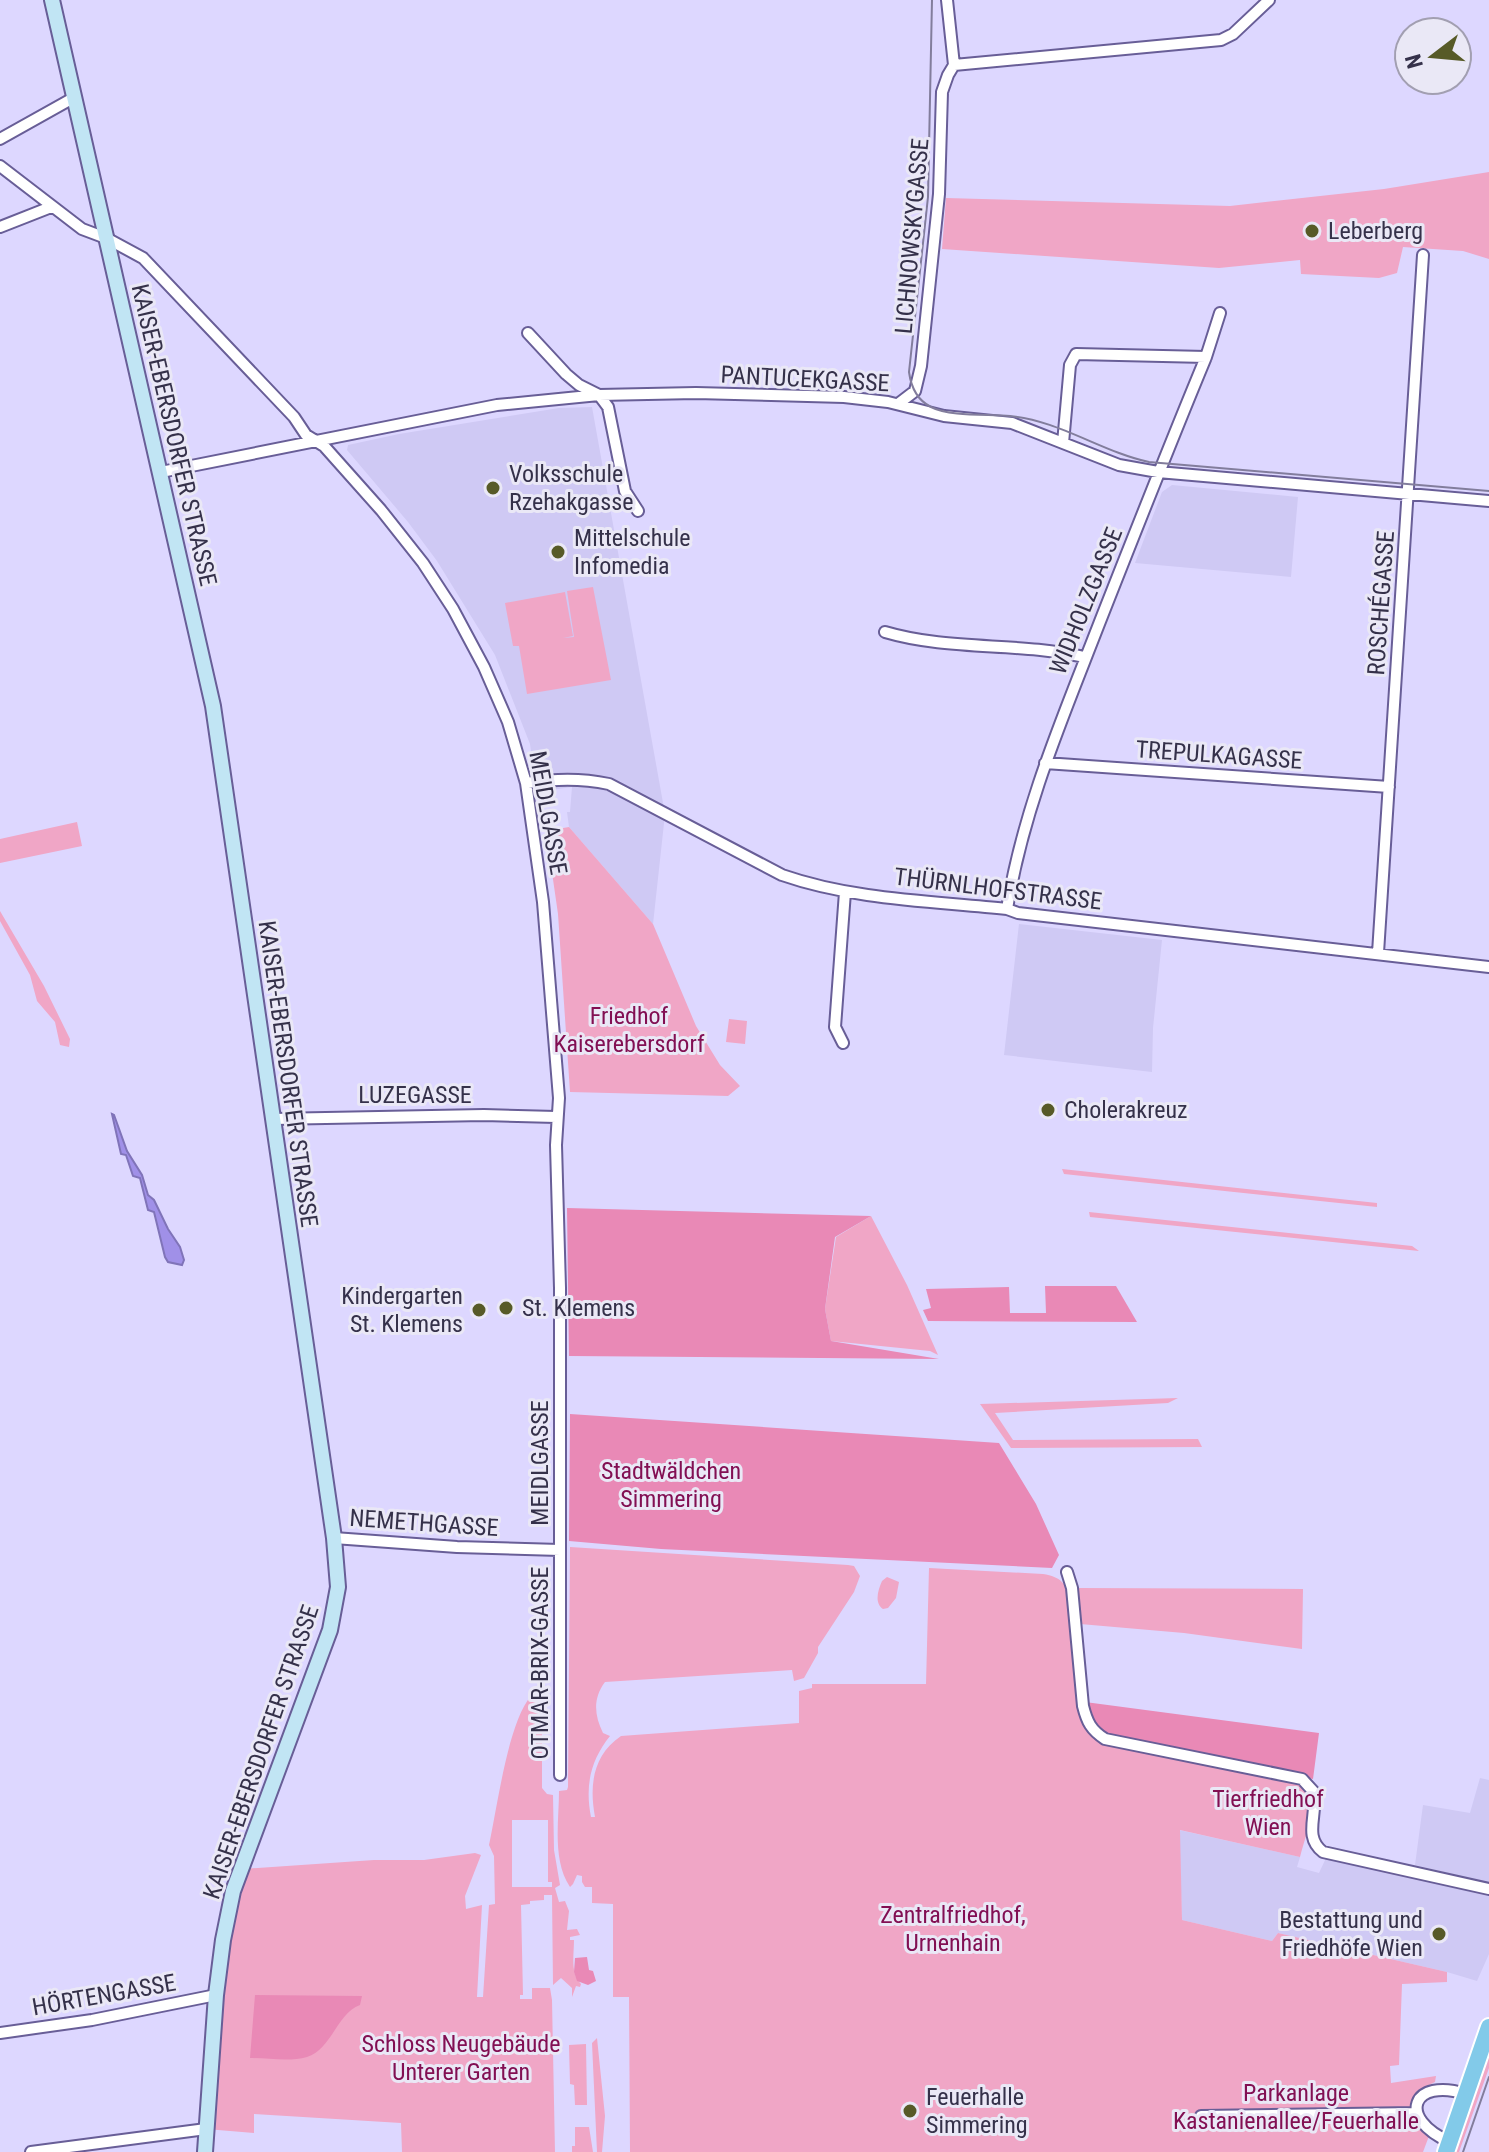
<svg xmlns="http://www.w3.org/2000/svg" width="1489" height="2152" font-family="'Roboto Condensed',sans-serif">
	<rect width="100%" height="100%" fill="#ddd7ff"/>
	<path fill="#cfc9f4" d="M592,407L665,814L653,924L569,827L567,812H570L572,787L537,792L530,744L495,655L437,561L408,522L347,450L348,445L399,434L559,408Z
		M1172,485L1298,497L1291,577L1135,563L1162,492Z
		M1019,924L1162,940L1153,1028L1152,1072L1004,1055Z
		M1480,1778L1489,1780V1883L1415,1865L1423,1805L1470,1813Z
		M1179,1830L1300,1857L1297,1867L1319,1873L1326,1858L1489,1896V1954L1477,1981L1447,1972L1278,1933L1272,1941L1182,1920Z"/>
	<path fill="#f0a6c6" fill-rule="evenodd" d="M1489,172V259L1463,251L1403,247L1397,273L1379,278L1301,274L1300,260L1219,268L942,249L946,198L1230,206L1384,189Z
		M593,587L611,680L527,694L519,646H513L505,603L565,592L573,636L563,638L574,637L567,591Z
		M77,822L82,846L0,863V839Z
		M569,827L653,924L696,1026L720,1065L740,1086L728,1096L570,1092L558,914L546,831Z
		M0,911L44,986L70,1039L69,1047L60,1045L55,1022L37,1001L30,975L0,921Z
		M729,1019L747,1021L745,1044L726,1042Z
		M1062,1169L1377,1203V1207L1064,1174Z
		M1089,1212L1412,1246L1419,1251L1090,1217Z
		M871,1216L907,1285L938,1355L930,1351L831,1341L825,1309L836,1237Z
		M1178,1398L1168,1403L995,1413L1013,1440L1198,1439L1202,1447L1011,1448L980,1404Z
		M570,1547L848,1565L854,1566L860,1576L854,1592L818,1647V1653L804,1678L794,1681L792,1670L605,1682C593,1698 594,1715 603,1733L610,1736C590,1761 585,1786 591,1817H595C589,1785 593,1755 621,1736L799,1723V1691L812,1688V1684H926L929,1568L1043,1574C1061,1577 1066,1583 1070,1599L1079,1712L1086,1728L1300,1782C1321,1800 1306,1833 1300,1857L1180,1830L1182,1920L1272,1941L1278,1933L1447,1972V1982L1402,1984L1399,2065L1390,2066L1391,2083L1436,2076L1435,2082L1417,2091L1410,2107L1412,2122L1429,2136L1423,2152H630L629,1997H613V1904L592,1903V1887H585L582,1882V1876L577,1875L573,1884L570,1887C552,1860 559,1821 559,1791L567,1790L568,1787Z
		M887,1577L899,1582L896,1598L888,1608L883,1609C874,1603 878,1590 882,1581Z
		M1078,1588L1303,1589L1302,1649L1184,1633L1080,1624Z
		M531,1696H542V1788L547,1794L553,1795L554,1850L560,1885L555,1888L559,1902L565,1901L569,1911L567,1930L577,1929L580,1935L570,1937V1940H574C574,1955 570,1974 581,1984L580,1987L576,1986L572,1997V1988L561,1978L553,1985L552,1895H544V1900L530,1901V1904L521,1905L523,1995H520V1999H532V1988H550L552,2000L555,2152H402L401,2123L254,2114V2133L206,2129L216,1995L242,1869L374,1860H424L475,1853L481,1855L465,1896L466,1909L482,1905L477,1997H483L489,1905L495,1904L494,1856L489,1845C497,1809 508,1722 531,1696ZM512,1820H548V1882H552V1887H512Z
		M597,2038L605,2116L602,2152H597L592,2043Z
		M586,2044L587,2105H575L574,2085L570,2084L569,2045Z
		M1489,2052V2068L1459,2152H1455Z
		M575,2127H589L593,2152H572V2146H575Z"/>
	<path fill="#e989b6" d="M567,1208L871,1216L835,1237L825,1309L831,1341L939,1359L569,1356Z
		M1045,1286H1116L1137,1322L928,1321L923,1310L931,1308L926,1289L1009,1287L1010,1313H1046Z
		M570,1414L999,1443L1036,1504L1059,1555L1052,1568L661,1549L569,1541Z
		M1085,1702L1319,1733L1313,1779L1101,1734L1089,1718Z
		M587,1957L589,1970L593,1971L596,1981L588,1985L577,1981L574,1972L575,1958Z
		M255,1995L362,1996L360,2005C337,2013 332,2049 307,2057C290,2062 267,2058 250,2058Z"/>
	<path fill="#a090e8" stroke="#8074b9" stroke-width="2" d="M112,1114L114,1115L127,1151L142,1175L148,1195L154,1200L168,1229L180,1247L184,1260L182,1265L168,1262L165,1257L154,1212L148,1210L140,1178L133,1176L126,1155L121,1154Z"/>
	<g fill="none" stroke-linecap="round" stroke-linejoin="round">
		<defs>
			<path id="street" d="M947,0L954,65
				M954,65L1221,40L1233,34L1269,0
				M0,139L75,97
				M0,166L82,229L106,238L143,258L294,417L306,435L324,446L381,510L423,563L453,609L484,667L508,722L526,783L543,902L559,1098L556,1145L560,1288V1775
				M0,227L51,207
				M528,333L566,374L579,385L599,395L608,407L625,491L638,511
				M898,404L915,391L921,366L939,194L942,92L948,75L954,65
				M1063,443L1070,365L1076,354L1206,357
				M161,472L497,405L599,395L696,393L844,397L888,402L944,416L1012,423L1119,465L1158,472L1489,501
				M885,632C949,651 1019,642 1084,657
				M1045,763L1389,787
				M526,783C555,779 580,778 609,784L782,875C854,900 932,901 1007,909L1018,913L1489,967
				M1007,909C1023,809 1063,717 1099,624C1134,535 1169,446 1206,357L1220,313
				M1378,953L1423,255
				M843,1043L835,1027L845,892
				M273,1119L484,1115L556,1117
				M334,1538L457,1547L560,1550
				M1067,1572L1072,1588L1083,1706C1087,1722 1091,1730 1105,1739L1302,1779L1313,1791C1319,1813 1302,1836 1323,1852L1489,1889
				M0,2033L92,2020L216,1995
				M1201,2116L1416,2113
				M1450,2142C1396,2118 1412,2077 1466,2094
				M31,2152L206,2129"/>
			<path id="secondary" d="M52,0L213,706L334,1538L338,1587L330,1630L233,1891L223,1940L216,1995L205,2152"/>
			<path id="primary" d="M1446,2152L1489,2027"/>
		</defs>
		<use href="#street" stroke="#685e97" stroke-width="14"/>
		<use href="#secondary" stroke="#685e97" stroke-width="18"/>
		<use href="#primary" stroke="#fff" stroke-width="20"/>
		<use href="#street" stroke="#fff" stroke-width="10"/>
		<use href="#secondary" stroke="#c1e5f4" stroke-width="14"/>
		<use href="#primary" stroke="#82cae9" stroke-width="16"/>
		<path stroke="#827d9c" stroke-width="2" d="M932,0L928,197L909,372C911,387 917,400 931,407C950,417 988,414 1010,416C1058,420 1102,452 1149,462L1489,491
			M1463,2152L1489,2077"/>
	</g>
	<g fill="#575a27" stroke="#eae8f6" stroke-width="3">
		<circle cx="1312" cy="231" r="8"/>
		<circle cx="493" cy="488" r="8"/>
		<circle cx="558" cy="552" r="8"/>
		<circle cx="1048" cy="1110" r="8"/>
		<circle cx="506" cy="1308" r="8"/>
		<circle cx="479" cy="1310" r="8"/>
		<circle cx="1439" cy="1934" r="8"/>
		<circle cx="910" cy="2111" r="8"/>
	</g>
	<g text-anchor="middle" stroke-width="6" stroke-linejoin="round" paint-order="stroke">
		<g font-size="24" fill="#35314a" stroke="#eae8f6" text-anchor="start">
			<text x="1328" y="239">Leberberg</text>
			<text x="509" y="482">Volksschule<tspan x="509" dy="28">Rzehakgasse</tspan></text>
			<text x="574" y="546">Mittelschule<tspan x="574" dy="28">Infomedia</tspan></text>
			<text x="1064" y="1118">Cholerakreuz</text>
			<text x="463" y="1304" text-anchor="end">Kindergarten<tspan x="463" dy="28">St. Klemens</tspan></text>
			<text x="522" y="1316">St. Klemens</text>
			<text x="1423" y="1928" text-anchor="end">Bestattung und<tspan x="1423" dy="28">Friedhöfe Wien</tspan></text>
			<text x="926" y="2105">Feuerhalle<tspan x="926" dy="28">Simmering</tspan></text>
		</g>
		<g font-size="24" fill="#35314a" stroke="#eae8f6">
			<text transform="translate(912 236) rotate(-85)" y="8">LICHNOWSKYGASSE</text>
			<text transform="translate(805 379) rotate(3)" y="8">PANTUCEKGASSE</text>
			<text transform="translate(174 435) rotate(77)" y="8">KAISER-EBERSDORFER STRASSE</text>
			<text transform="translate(1086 601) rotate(-68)" y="8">WIDHOLZGASSE</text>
			<text transform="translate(1381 603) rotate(-86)" y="8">ROSCHÉGASSE</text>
			<text transform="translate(1219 755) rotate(4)" y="8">TREPULKAGASSE</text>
			<text transform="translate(548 813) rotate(80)" y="8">MEIDLGASSE</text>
			<text transform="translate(998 889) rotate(7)" y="8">THÜRNLHOFSTRASSE</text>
			<text transform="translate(288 1074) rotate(82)" y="8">KAISER-EBERSDORFER STRASSE</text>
			<text x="415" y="1103">LUZEGASSE</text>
			<text transform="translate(540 1463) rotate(-90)" y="8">MEIDLGASSE</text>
			<text transform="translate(424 1523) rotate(4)" y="8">NEMETHGASSE</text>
			<text transform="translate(540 1663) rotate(-90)" y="8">OTMAR-BRIX-GASSE</text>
			<text transform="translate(261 1752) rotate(-71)" y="8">KAISER-EBERSDORFER STRASSE</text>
			<text transform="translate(104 1995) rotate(-10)" y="8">HÖRTENGASSE</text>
		</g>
		<g font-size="24" fill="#820f53" stroke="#eae8f6">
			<text x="629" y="1024">Friedhof<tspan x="629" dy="28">Kaiserebersdorf</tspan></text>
			<text x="671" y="1479">Stadtwäldchen<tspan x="671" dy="28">Simmering</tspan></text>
			<text x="1268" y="1807">Tierfriedhof<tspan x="1268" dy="28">Wien</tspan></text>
			<text x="953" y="1923">Zentralfriedhof,<tspan x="953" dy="28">Urnenhain</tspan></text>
			<text x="461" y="2052">Schloss Neugebäude<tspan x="461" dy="28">Unterer Garten</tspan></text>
			<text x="1296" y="2101">Parkanlage<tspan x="1296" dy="28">Kastanienallee/Feuerhalle</tspan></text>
		</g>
	</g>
	<g transform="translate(1433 56) rotate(254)"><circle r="38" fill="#eae8f6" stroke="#a29fb1" stroke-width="2"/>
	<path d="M0-6L14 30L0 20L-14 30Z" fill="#575a27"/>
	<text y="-12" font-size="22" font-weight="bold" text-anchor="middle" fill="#35314a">N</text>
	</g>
</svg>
